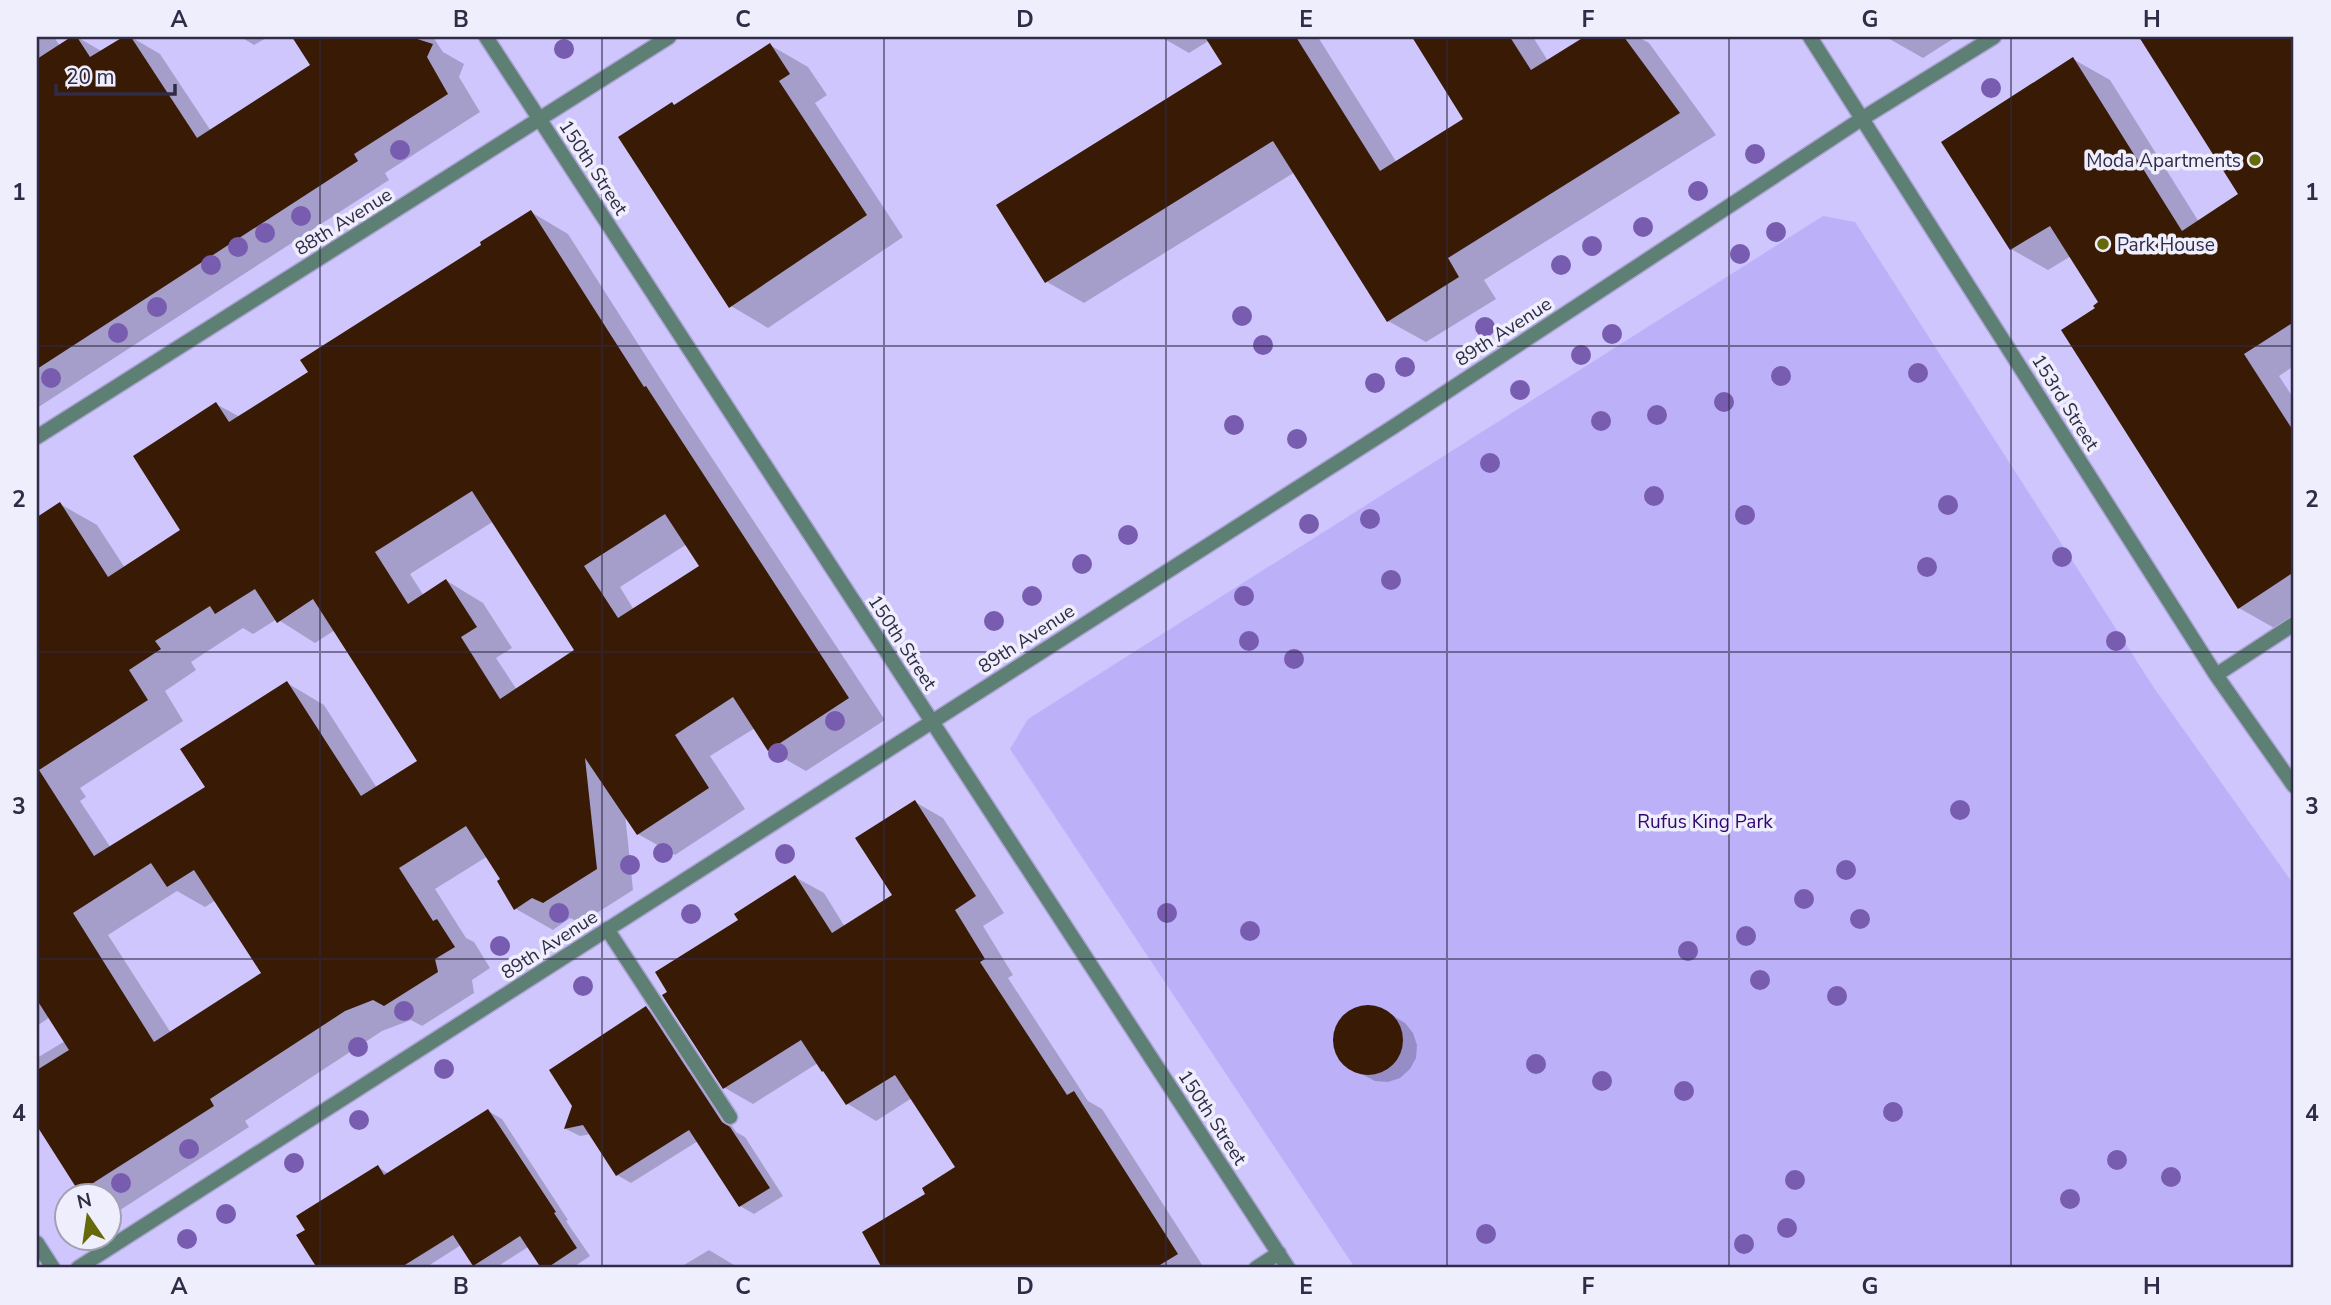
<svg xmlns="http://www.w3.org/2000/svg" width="2331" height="1305" font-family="'Nunito Sans',sans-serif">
	<rect width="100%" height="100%" fill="#cfc6fe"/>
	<path fill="#bcb0f8" d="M1823,216L1855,222L2154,688L2294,885V1268H1355L1010,749L1028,719Z"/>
	<path fill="#0003" fill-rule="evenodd" d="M37,37H54L60,46L77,37L103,52L126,37H131L160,54L211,131L313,65L294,37H433L443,52L464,64L459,77L480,112L385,173L389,180L37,408Z
		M241,37H268L254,45Z
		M1161,37H1318L1397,163L1466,120L1417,42L1424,37H1533L1548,61L1588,37H1638L1649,43L1716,135L1484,280L1496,299L1426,342L1388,321L1295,172L1084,303L1047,282L1225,64L1210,40L1189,53Z
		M1886,37H1956L1923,58Z
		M2141,37H2294V366L2279,376L2294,399V617L2276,629L2239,608L2097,309L2101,303L2071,256L2048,270L2011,249L2073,59L2110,80L2199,222L2240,195Z
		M770,45L808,67L827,95L815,103L903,237L768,328L731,306L673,104L676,106Z
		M531,212L568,234L679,408L885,720L806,771L769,750L755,728L710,756L745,809L675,855L638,834L625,814L633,890L581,923L570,918L553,930L516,909L503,880L488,856L435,889L466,938L474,942L490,968L472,980L474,993L422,1026L411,1020L382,1031L245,1121L249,1127L117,1212L108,1207V1196H91L80,1190L37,1122V1058L65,1041L50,1017L37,1026V519L60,504L97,525L125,568L183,531L216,404L240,417L310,373ZM494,521L577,651L517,690L496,658L512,648L483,603L447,581L424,596L410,574ZM687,544L701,567L634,610L620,587ZM277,619L315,643L335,630L419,761L377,788L324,705L287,683L207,788L111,848L80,801L86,797L80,788L183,721L165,691L196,670L191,662L243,628L253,634ZM177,891L205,907L216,900L263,973L171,1033L108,935Z
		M915,802L943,818L1004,913L983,926L1013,975L1008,978L1088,1101L1102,1109L1204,1268H884L864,1233L928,1194L957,1167L912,1098L876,1121L848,1104L818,1063L753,1104L725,1088L740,921L795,877L824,893L845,927L894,896Z
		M1364,1006L1377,1007L1390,1014L1405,1023L1413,1033L1417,1045L1416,1058L1410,1069L1400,1078L1388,1082L1375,1081L1348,1067L1339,1057L1335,1045V1032L1342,1019L1351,1010Z
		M646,1008L660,1016L736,1132L745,1137L783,1196L754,1214L740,1206L698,1141L631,1183L617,1175L591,1134L580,1136L566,1129Z
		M488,1111L502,1119L568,1220L566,1221L590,1256L572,1268H543L528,1247L495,1268H480L474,1265L461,1245L425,1268H319L298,1236L307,1230L378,1167L389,1174Z
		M709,1250L739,1268H679Z"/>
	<path fill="#391a05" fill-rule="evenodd" d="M71,37H77L90,57L123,37H131L197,138L310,65L292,37H411L433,44L427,57L448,94L354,154L358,161L37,369V59Z
		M1205,37H1296L1380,171L1463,119L1412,37H1510L1531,70L1584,37H1624L1680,113L1448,258L1459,277L1387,322L1273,141L1045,283L996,205L1222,64Z
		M2139,37H2294V322L2244,354L2294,432V572L2238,609L2061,330L2095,308L2093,306L2098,302L2050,226L2010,250L1941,142L2073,57L2182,231L2238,194Z
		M770,43L790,74L779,81L867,215L729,308L618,137L672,102L674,105Z
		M531,210L644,387L646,386L849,698L768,751L733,697L675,735L709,788L637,835L585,758L597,869L543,903L532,898L514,910L497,881L500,879L466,826L399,868L433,921L437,919L455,947L435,959L438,972L384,1006L373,1000L345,1011L210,1099L214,1106L79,1192L37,1126V1070L69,1050L37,1000V517L60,502L108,577L180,530L133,456L216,402L229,422L308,372L300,360L481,245L480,242ZM472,491L574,650L500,699L461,637L477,627L446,579L408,604L375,552ZM665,514L699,566L618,618L584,566ZM255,589L277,623L313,599L417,761L361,796L287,681L180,749L205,787L94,856L39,770L148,700L129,670L161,649L155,641L210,606L215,614ZM151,863L167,887L194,870L261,973L154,1042L73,913Z
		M915,800L976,896L955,910L985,959L980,962L1067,1095L1074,1091L1178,1254L1155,1268H882L862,1232L925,1194L922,1188L955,1167L895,1075L846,1105L823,1071L822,1072L801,1040L723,1089L662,995L667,992L655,972L738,920L734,914L795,875L832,933L892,895L855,838Z
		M1333 1040a35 35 0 1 1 70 0a35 35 0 1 1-70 0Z
		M646,1006L722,1122L730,1127L770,1188L739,1207L689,1130L616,1176L583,1125L564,1129L572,1106L549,1070Z
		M488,1109L556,1212L554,1213L577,1248L547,1268H541L520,1236L473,1266L453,1235L400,1268H317L296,1235L305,1230L296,1216L378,1165L384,1175Z"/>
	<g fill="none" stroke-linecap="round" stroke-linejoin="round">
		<defs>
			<path id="service" d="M607,929L730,1117"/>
			<path id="minor" d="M486,37L1288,1268
				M1810,37L2216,675L2294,786
				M37,437L669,37
				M2216,675L2294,624
				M37,1243L53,1268
				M78,1268L1393,427L1863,118L1994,37
				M1256,1268L1279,1253"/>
		</defs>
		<use href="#service" stroke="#aca4d6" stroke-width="17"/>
		<use href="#minor" stroke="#aca4d6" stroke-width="17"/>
		<use href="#service" stroke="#5e8074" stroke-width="14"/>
		<use href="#minor" stroke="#5e8074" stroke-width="14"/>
	</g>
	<g fill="#785caf">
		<circle cx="564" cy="49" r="10"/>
		<circle cx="1991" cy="88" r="10"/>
		<circle cx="400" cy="150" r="10"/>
		<circle cx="1755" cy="154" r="10"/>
		<circle cx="1698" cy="191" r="10"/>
		<circle cx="301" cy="216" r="10"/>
		<circle cx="1643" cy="227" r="10"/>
		<circle cx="1776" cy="232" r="10"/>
		<circle cx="265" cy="233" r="10"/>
		<circle cx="1592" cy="246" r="10"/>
		<circle cx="238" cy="247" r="10"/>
		<circle cx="1740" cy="254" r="10"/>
		<circle cx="211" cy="265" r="10"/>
		<circle cx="1561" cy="265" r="10"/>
		<circle cx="157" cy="307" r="10"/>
		<circle cx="1242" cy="316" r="10"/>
		<circle cx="1485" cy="327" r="10"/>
		<circle cx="118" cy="333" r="10"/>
		<circle cx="1612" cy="334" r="10"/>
		<circle cx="1263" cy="345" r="10"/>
		<circle cx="1581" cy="355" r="10"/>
		<circle cx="1405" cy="367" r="10"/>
		<circle cx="1918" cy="373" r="10"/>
		<circle cx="1781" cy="376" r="10"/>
		<circle cx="51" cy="378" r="10"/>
		<circle cx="1375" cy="383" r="10"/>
		<circle cx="1520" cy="390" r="10"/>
		<circle cx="1724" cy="402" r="10"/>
		<circle cx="1657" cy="415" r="10"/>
		<circle cx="1601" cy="421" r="10"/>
		<circle cx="1234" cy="425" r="10"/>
		<circle cx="1297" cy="439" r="10"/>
		<circle cx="1490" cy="463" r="10"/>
		<circle cx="1654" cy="496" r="10"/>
		<circle cx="1948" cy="505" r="10"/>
		<circle cx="1745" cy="515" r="10"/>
		<circle cx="1370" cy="519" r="10"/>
		<circle cx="1309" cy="524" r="10"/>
		<circle cx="1128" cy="535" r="10"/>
		<circle cx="2062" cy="557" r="10"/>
		<circle cx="1082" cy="564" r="10"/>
		<circle cx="1927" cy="567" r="10"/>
		<circle cx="1391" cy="580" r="10"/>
		<circle cx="1032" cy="596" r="10"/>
		<circle cx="1244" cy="596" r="10"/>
		<circle cx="994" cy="621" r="10"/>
		<circle cx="1249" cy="641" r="10"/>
		<circle cx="2116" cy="641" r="10"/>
		<circle cx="1294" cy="659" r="10"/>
		<circle cx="835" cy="721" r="10"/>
		<circle cx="778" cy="753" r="10"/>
		<circle cx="1960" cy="810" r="10"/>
		<circle cx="663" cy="853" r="10"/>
		<circle cx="785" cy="854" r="10"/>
		<circle cx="630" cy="865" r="10"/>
		<circle cx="1846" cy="870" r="10"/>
		<circle cx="1804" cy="899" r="10"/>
		<circle cx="559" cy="913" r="10"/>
		<circle cx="1167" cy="913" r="10"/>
		<circle cx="691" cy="914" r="10"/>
		<circle cx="1860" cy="919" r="10"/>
		<circle cx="1250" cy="931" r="10"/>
		<circle cx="1746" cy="936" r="10"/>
		<circle cx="500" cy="946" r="10"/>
		<circle cx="1688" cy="951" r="10"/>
		<circle cx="1760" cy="980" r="10"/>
		<circle cx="583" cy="986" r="10"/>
		<circle cx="1837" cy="996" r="10"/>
		<circle cx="404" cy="1011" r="10"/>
		<circle cx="358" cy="1047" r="10"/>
		<circle cx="1536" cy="1064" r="10"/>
		<circle cx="444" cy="1069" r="10"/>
		<circle cx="1602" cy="1081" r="10"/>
		<circle cx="1684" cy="1091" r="10"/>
		<circle cx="1893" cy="1112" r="10"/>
		<circle cx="359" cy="1120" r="10"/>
		<circle cx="189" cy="1149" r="10"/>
		<circle cx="2117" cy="1160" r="10"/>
		<circle cx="294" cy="1163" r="10"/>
		<circle cx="2171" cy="1177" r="10"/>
		<circle cx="1795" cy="1180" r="10"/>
		<circle cx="121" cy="1183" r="10"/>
		<circle cx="2070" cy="1199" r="10"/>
		<circle cx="226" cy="1214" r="10"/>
		<circle cx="1787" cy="1228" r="10"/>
		<circle cx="1486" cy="1234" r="10"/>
		<circle cx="187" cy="1239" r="10"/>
		<circle cx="1744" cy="1244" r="10"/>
	</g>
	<path fill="none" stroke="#302b46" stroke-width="2" stroke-opacity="0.55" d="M320,37V1268M602,37V1268M884,37V1268M1166,37V1268M1447,37V1268M1729,37V1268M2011,37V1268M37,346H2294M37,652H2294M37,959H2294"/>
	<g fill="#666907" stroke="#efeefc" stroke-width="2.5">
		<circle cx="2255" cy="160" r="7"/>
		<circle cx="2103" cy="244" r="7"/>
	</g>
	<g text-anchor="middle" stroke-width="7" stroke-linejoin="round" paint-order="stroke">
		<g font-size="19" fill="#302b46" stroke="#efeefc" text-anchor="end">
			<text x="2241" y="167">Moda Apartments</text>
			<text x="2117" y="251" text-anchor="start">Park House</text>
		</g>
		<g font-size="19" fill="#302b46" stroke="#efeefc">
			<text transform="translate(594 167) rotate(57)" y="7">150th Street</text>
			<text transform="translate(343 221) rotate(-32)" y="7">88th Avenue</text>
			<text transform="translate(1503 331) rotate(-33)" y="7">89th Avenue</text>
			<text transform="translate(2066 402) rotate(58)" y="7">153rd Street</text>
			<text transform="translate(1026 638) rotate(-33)" y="7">89th Avenue</text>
			<text transform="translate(903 642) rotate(57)" y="7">150th Street</text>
			<text transform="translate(549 944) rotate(-33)" y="7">89th Avenue</text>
			<text transform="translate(1213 1117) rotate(57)" y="7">150th Street</text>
		</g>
		<g font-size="19" fill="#31056f" stroke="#efeefc">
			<text x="1705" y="828">Rufus King Park</text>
		</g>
	</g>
	<rect width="2331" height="1305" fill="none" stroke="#efeefc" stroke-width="77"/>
	<g transform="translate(88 1217) rotate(347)"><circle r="33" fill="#efeefc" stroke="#a3a0b3" stroke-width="2"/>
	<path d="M0-5L12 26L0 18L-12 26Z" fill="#666907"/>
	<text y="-10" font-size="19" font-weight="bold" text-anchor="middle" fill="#302b46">N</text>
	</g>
	<path d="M56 84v10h119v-10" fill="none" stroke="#302b46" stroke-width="3.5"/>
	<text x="66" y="84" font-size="21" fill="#302b46" stroke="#efeefc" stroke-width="5" paint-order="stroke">20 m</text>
	<rect x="38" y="38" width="2254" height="1228" fill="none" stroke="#302b46" stroke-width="2.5"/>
	<g font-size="23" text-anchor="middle" font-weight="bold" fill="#302b46">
		<text x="179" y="27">A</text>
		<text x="461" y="27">B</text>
		<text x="743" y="27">C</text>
		<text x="1025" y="27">D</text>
		<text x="1306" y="27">E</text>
		<text x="1588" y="27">F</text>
		<text x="1870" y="27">G</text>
		<text x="2152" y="27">H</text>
		<text x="19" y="200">1</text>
		<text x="2312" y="200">1</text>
		<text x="19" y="507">2</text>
		<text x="2312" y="507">2</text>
		<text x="19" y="814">3</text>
		<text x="2312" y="814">3</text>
		<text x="19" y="1121">4</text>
		<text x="2312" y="1121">4</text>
		<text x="179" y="1294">A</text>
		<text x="461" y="1294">B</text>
		<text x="743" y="1294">C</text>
		<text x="1025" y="1294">D</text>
		<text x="1306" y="1294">E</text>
		<text x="1588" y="1294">F</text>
		<text x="1870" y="1294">G</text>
		<text x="2152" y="1294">H</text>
	</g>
</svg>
